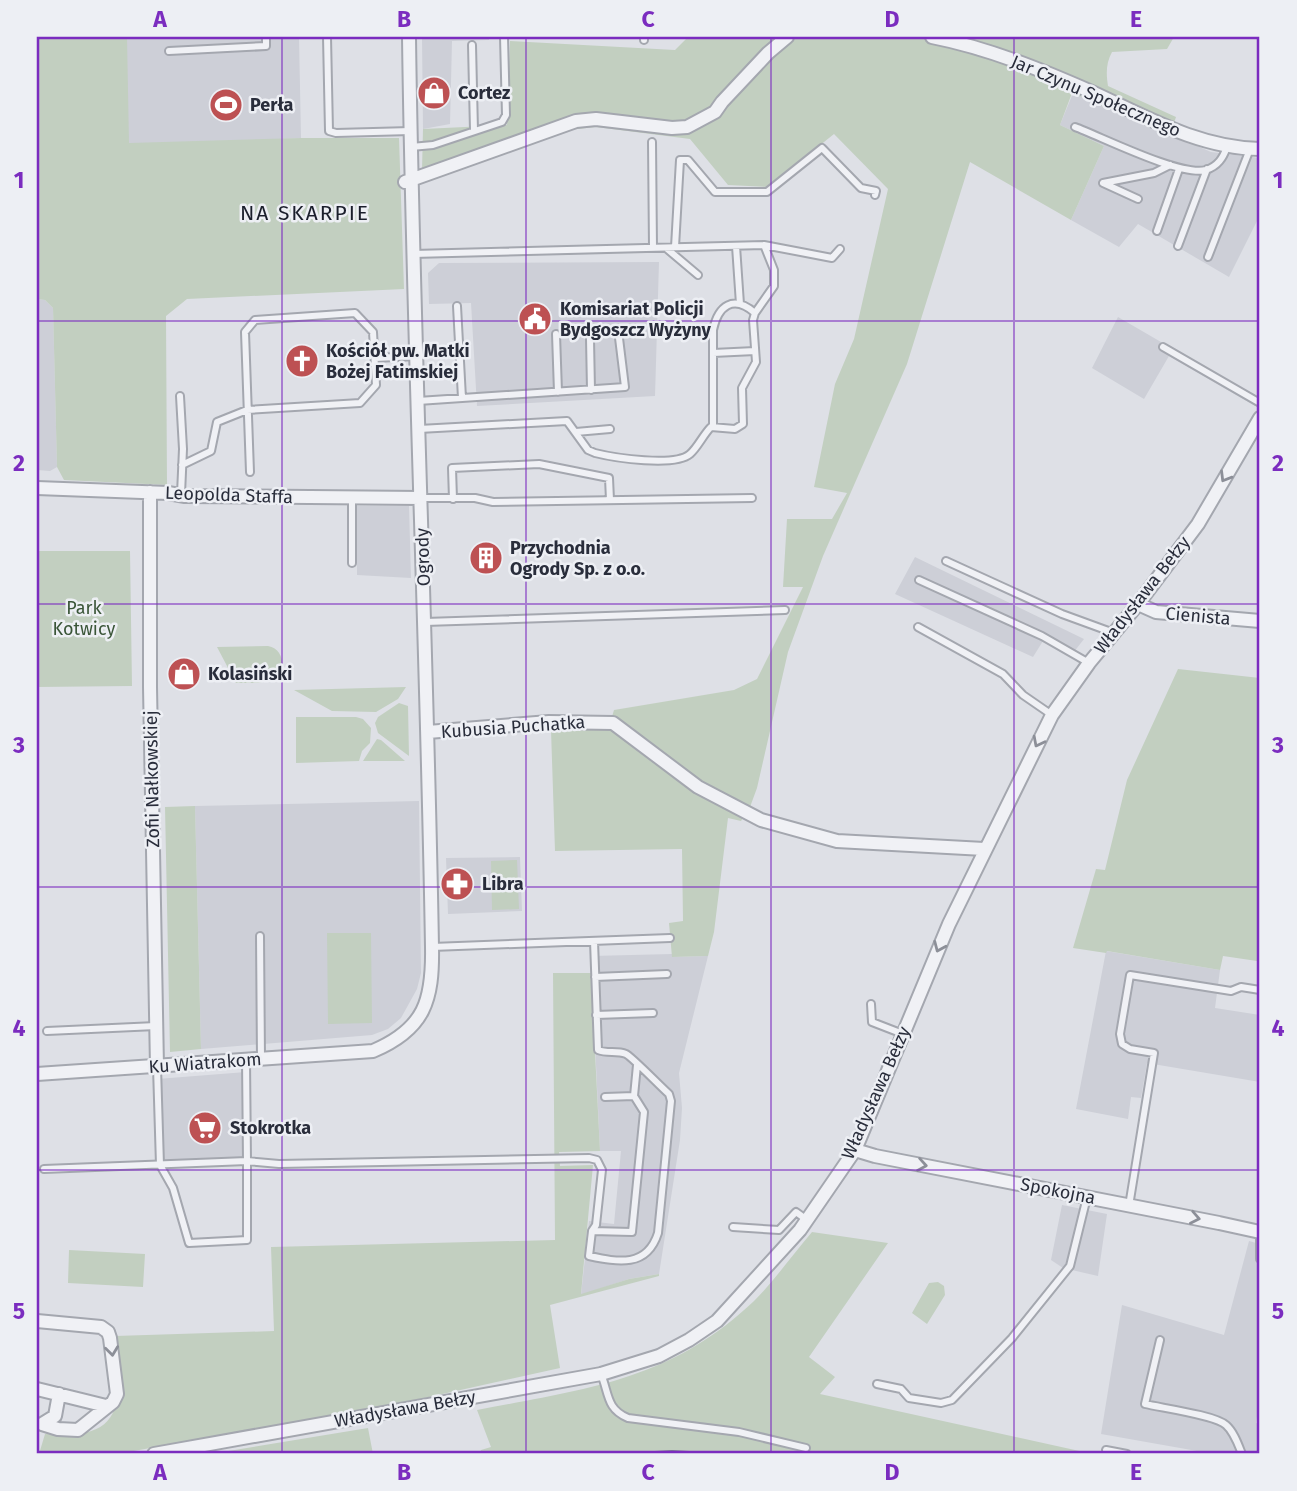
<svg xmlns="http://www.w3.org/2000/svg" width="1297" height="1491" font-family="'Fira Sans',sans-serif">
	<rect width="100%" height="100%" fill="#dee0e6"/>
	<path fill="#cdcfd7" d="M37,37H299L301,138L162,145L129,143Z
		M422,37H489V40L452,41L450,124L423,129Z
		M1073,93L1211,152L1260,158V215L1229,277L1138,224L1119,247L1071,220L1104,146L1060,125Z
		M659,262L655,396L477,406L471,303L429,304L428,273L439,263Z
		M37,299L45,300L53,308L57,467L50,471L37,470Z
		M1118,317L1259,399L1255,406L1169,356L1144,399L1092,368Z
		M357,506H409L411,578L357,575Z
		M915,557L1084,639L1070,657L1043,641L1033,657L895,594Z
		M419,801L421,973L417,989L401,1018L388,1029L372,1035L201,1049L195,806Z
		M520,857L522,911L448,914L446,858Z
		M1106,951L1220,970L1215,1008L1260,1015V1082L1147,1063L1141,1098L1131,1097L1128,1119L1076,1109Z
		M672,954L673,957L708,956L679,1073L682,1108L680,1140L659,1274L629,1279L581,1295L589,1221L614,1224L621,1151H600L591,956Z
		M246,1072L247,1161L160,1165L157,1079Z
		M1062,1205L1107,1214L1098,1276L1063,1268L1051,1260Z
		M1249,1241L1260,1244V1395L1256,1423L1260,1424V1454H1214L1101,1434L1122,1305L1224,1335Z"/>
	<path fill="#c2cfc0" d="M37,37H127L129,143L301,138H399L404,289L187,299L166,316L167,485L64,480L57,467L53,308L45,300L37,299Z
		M688,37H781L709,112L686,124L598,116L422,170L423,129L507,125L510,41L675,50Z
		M795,37H1174L1167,49L1112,52C1106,63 1106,73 1108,86L1176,117L1170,135L1072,93L1060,125L1104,146L1071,220L970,162L907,364L823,556L788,652L757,788L750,807L741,821L728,818L714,932L708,956L672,957L669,923L683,921L682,849L555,851L551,730H608L614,710L734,690L757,679L803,587H783L787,519H832L847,493L814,487L835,384L854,339L888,189L834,134L768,187L728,185L690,139L596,127L568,130L577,124L597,123L674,132L726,105L789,41Z
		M37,551H130L132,686L37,687Z
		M268,646C283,649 285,665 280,678L258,683H236L217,647Z
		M1178,669L1260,678V941L1257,961L1223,956L1220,970L1107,951L1106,953L1073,948L1096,869L1105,870L1127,780Z
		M406,687L398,699L376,712L332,711L294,690Z
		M399,703L408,706L409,756L378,733L375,723L378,717Z
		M296,717H356L363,719L371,728L370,743L362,751L359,761L296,763Z
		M377,739L381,740L405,761H363Z
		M195,806L201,1049L170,1052L165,807Z
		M517,860L519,909L492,910L491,861Z
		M327,933H371L372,1023L328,1024Z
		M553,973H591L600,1151L559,1152L560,1166L593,1165L581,1294L629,1279L659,1274V1276L550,1305L560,1368L411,1401L117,1454H39L45,1434C130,1441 119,1400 115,1336L274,1331L271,1247L555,1240Z
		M812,1232L888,1243L809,1357L835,1377L820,1394L1093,1454H479L481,1450L491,1447L477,1410C585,1389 670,1381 754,1301C775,1280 793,1254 812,1232Z
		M69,1250L145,1254L143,1287L68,1283Z
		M938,1282L944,1286L945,1295L927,1324L912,1313L929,1283Z
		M368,1428L373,1454H210Z"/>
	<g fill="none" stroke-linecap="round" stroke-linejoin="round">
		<defs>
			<path id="lane" d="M327,37L329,131L336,133L411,131
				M644,37V40
				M472,45L474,131
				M169,51L266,46V37
				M1075,127C1102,137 1181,177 1206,170C1218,166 1223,158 1227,147
				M652,142L653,248
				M411,147L433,145L502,122L506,115L504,37
				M1138,199L1103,183L1154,173L1170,165
				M1157,231L1179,169
				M764,245L832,258L840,249
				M736,246L740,304
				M1178,246L1207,169
				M675,247L680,160H688L715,192H767L822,148L861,188L876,191L875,195
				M666,248L698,275
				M413,254L764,245L774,270V286L755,313L753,320L756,362L742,388L743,424L735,429L711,427C703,435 698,447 690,454C675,467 615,458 595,453L588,450L567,421L419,429
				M1208,257L1250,149
				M457,306L462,398
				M556,334L558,392
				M590,339L591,390
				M1163,347L1260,403
				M713,353L755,351
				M375,358L417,356
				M180,396L183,449L181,494
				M418,401L625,387L619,338
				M713,427V330C718,306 733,294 755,313
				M576,432L610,429
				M182,465L211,451L217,422L247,410L360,403L376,385L373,332L355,313L255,320L245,332L250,472
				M352,498V563
				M422,498H475L493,502L752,498
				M453,499L452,468L539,464L609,478L610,500
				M946,561L1062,614L1114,633
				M919,580L1042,636L1089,663
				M425,622L785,610
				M918,627L1003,674L1023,695L1052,715
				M260,936L261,1059
				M432,947L670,938
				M595,977L667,974
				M871,1004L872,1022L903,1034
				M596,1015L653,1013
				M47,1031L156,1026
				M157,1067L160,1165L173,1188L189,1243L247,1240V1161L279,1164L589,1158L597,1160L602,1170L596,1225L592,1231L589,1256C618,1262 647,1268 658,1233L671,1101L669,1094C662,1088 631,1056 626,1054C617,1050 607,1054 598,1050L594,941
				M605,1097L634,1096
				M44,1169L247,1161L246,1060
				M1129,1206L1154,1053L1130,1049L1122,1044L1120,1034L1130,975L1231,991L1241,987L1260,990
				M733,1227L779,1230L796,1212L807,1220
				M592,1231L632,1232L644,1112L634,1096L637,1065
				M1260,1238V1259
				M1160,1340L1145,1404C1162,1408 1215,1415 1226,1425C1234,1432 1238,1444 1242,1454
				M601,1374C609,1393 606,1409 628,1418L739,1432L806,1448
				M877,1384L901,1389L909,1398L941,1403L952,1400L1012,1338L1070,1266L1087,1197
				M1106,1450L1127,1454"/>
			<path id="street" d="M932,37C988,48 1042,70 1094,93C1148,118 1200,148 1260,149
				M405,182L576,121L596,119L672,128L687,127L715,112L722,102L768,53L787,37
				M37,488L168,493L185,496L421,498
				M150,492V687L157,1067
				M1138,604L1156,612L1260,621
				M428,732L549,722L613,723L698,787L761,820L837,841L984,849
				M37,1074L373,1051C425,1029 433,1000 432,947C427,643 413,340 409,37
				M855,1150L875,1156L1219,1223L1260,1232
				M37,1321L101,1327L108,1332L110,1338L117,1394L113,1402L78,1430L58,1429L42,1424L55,1416L59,1394
				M37,1389L106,1406
				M154,1454L601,1374L659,1356L689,1340L717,1321L800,1230L855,1150L949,924L1052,715L1089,663L1138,604L1198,524L1260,418"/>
		</defs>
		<use href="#lane" stroke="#a4a7af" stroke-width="10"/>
		<use href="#street" stroke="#a4a7af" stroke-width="16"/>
		<use href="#lane" stroke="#f0f1f5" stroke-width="6"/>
		<use href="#street" stroke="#f0f1f5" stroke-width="12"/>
		<path stroke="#7a7e8d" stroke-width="2" d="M621,1454L672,1451L723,1454"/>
	</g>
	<defs><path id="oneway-chevron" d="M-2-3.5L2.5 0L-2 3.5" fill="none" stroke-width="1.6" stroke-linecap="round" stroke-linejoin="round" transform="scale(1.75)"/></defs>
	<g stroke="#8c8f98">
		<use href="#oneway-chevron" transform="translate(1225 477) rotate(121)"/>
		<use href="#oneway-chevron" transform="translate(1038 742) rotate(117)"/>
		<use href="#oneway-chevron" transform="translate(939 947) rotate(113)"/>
		<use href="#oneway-chevron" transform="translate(922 1165) rotate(10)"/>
		<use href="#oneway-chevron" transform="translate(1195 1218) rotate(11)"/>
		<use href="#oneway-chevron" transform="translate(112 1351) rotate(83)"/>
	</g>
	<path fill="none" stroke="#7b2cbf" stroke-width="2" stroke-opacity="0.55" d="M282,37V1454M526,37V1454M771,37V1454M1014,37V1454M37,321H1260M37,604H1260M37,887H1260M37,1170H1260"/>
	<defs>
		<symbol id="shop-disc" viewBox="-11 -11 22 22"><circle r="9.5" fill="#bd5153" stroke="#edeff4"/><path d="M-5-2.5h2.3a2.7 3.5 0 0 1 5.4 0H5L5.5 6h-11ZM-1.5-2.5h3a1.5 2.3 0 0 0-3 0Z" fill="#fff"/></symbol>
		<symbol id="stadium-disc" viewBox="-11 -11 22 22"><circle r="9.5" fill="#bd5153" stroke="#edeff4"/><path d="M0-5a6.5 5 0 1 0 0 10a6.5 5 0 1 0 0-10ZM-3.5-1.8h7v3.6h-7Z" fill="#fff"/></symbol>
		<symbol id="civic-disc" viewBox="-11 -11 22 22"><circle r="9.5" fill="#bd5153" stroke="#edeff4"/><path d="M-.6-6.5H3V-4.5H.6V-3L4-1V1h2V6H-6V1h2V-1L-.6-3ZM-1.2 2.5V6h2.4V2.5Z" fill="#fff"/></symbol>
		<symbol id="church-disc" viewBox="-11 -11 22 22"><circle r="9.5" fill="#bd5153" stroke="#edeff4"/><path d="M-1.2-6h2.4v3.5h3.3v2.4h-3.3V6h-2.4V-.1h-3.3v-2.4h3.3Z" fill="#fff"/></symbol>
		<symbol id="building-disc" viewBox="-11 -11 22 22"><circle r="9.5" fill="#bd5153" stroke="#edeff4"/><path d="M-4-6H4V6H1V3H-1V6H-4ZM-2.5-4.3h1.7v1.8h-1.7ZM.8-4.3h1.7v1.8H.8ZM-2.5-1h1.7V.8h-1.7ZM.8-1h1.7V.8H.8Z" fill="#fff"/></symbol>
		<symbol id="pharmacy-disc" viewBox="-11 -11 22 22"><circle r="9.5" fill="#bd5153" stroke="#edeff4"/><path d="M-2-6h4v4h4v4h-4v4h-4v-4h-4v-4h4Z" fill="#fff"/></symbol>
		<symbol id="supermarket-disc" viewBox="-11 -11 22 22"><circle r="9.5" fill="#bd5153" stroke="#edeff4"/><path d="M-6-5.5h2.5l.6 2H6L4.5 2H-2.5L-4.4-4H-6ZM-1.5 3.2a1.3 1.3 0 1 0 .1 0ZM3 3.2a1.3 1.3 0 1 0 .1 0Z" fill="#fff"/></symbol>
	</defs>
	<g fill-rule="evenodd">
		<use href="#shop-disc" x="415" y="74" width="38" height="38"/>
		<use href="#stadium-disc" x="207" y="86" width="38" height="38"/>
		<use href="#civic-disc" x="516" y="300" width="38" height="38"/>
		<use href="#church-disc" x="283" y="342" width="38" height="38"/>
		<use href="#building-disc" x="467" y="539" width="38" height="38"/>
		<use href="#shop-disc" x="165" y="655" width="38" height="38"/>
		<use href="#pharmacy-disc" x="438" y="865" width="38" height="38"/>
		<use href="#supermarket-disc" x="186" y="1109" width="38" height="38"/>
	</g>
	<g text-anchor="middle" stroke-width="5" stroke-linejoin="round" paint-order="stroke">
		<g font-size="18" font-weight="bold" fill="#292d3b" stroke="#edeff4" text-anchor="start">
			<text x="458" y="99">Cortez</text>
			<text x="250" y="111">Perła</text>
			<text x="560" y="315">Komisariat Policji<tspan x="560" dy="21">Bydgoszcz Wyżyny</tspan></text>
			<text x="326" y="357">Kościół pw. Matki<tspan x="326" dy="21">Bożej Fatimskiej</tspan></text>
			<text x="510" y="554">Przychodnia<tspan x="510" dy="21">Ogrody Sp. z o.o.</tspan></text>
			<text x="208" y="680">Kolasiński</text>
			<text x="482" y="890">Libra</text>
			<text x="230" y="1134">Stokrotka</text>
		</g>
		<g font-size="18" fill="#292d3b" stroke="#edeff4">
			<text transform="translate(1096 96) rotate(23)" y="6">Jar Czynu Społecznego</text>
			<text transform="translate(229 495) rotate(2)" y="6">Leopolda Staffa</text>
			<text transform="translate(423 557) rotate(-92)" y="6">Ogrody</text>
			<text transform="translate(1142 595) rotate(-52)" y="6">Władysława Bełzy</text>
			<text transform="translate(1198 616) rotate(5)" y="6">Cienista</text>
			<text transform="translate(513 727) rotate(-4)" y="6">Kubusia Puchatka</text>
			<text transform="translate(152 779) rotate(-91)" y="6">Zofii Nałkowskiej</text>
			<text transform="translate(205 1063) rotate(-4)" y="6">Ku Wiatrakom</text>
			<text transform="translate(876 1093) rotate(-66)" y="6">Władysława Bełzy</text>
			<text transform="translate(1058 1191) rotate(11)" y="6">Spokojna</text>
			<text transform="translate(405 1409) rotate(-10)" y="6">Władysława Bełzy</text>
		</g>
		<g font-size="18" fill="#3a5538" stroke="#edeff4">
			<text x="84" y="614">Park<tspan x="84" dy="21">Kotwicy</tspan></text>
		</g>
		<g font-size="21" letter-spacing="2" fill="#1b1f2c" stroke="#edeff4">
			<text x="305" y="220">NA SKARPIE</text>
		</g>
	</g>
	<rect width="1297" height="1491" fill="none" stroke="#edeff4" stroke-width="77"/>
	<rect x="38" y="38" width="1220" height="1414" fill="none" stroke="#7b2cbf" stroke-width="2.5"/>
	<g font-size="23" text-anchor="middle" font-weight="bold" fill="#7b2cbf">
		<text x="160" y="27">A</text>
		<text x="404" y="27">B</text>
		<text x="648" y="27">C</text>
		<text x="892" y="27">D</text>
		<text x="1136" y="27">E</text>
		<text x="19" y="188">1</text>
		<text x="1278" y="188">1</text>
		<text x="19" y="471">2</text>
		<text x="1278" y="471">2</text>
		<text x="19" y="753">3</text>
		<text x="1278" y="753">3</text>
		<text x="19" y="1036">4</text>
		<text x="1278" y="1036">4</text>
		<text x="19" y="1319">5</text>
		<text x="1278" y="1319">5</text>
		<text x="160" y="1480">A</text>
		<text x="404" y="1480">B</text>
		<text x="648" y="1480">C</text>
		<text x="892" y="1480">D</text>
		<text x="1136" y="1480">E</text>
	</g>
</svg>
